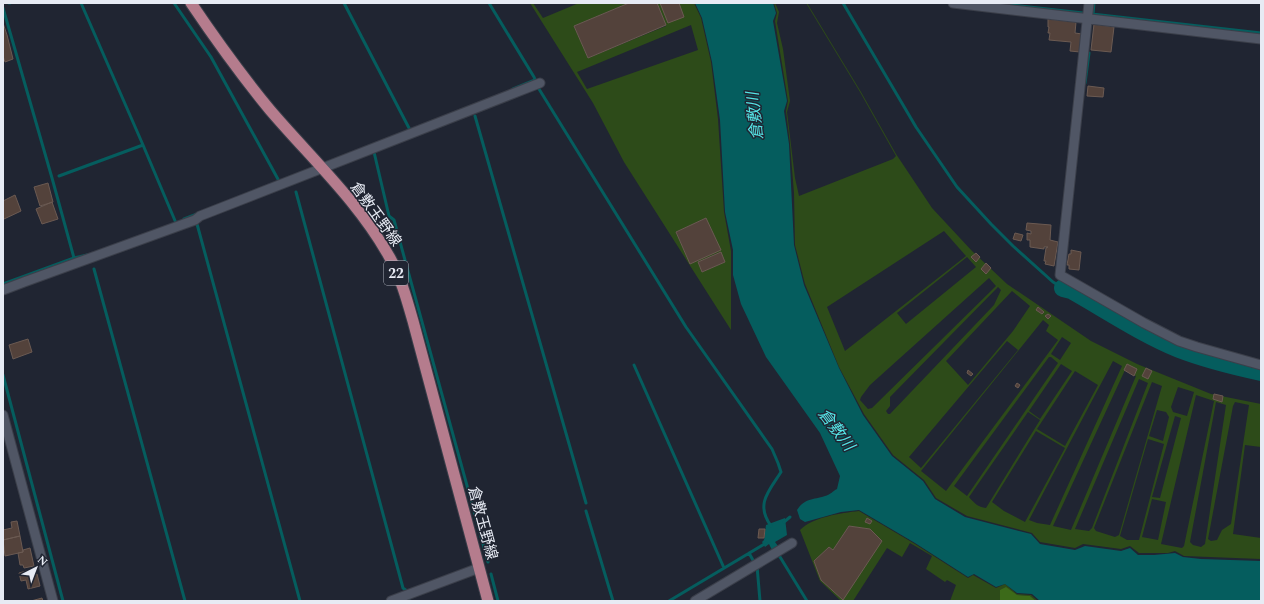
<svg xmlns="http://www.w3.org/2000/svg" width="1264" height="604" font-family="Spectral,'Noto Sans JP',serif">
	<rect width="100%" height="100%" fill="#202532"/>
	<path fill="#2d4b19" fill-rule="evenodd" d="M530,3H533L543,18L579,3H629L574,26L588,58L666,26L657,3H694L701,18L711,62L718,119L724,212L731,251V330L624,162L593,103ZM691,25L698,50L587,89L577,72ZM706,218L690,264L676,232ZM720,252L725,262L702,272L698,262Z
		M774,3H775L779,12L777,23L783,49L790,101L787,112L795,178L799,196L893,159L896,156L860,92L806,3H807L861,92L896,154L932,208L972,251L1007,284L1091,341L1137,364L1211,394L1261,404V447L1245,445L1233,534L1261,538V559L1184,556L1175,551L1168,553H1139L1130,546L1121,549L1083,544L1075,548L1040,542L1032,533L967,516L936,498L924,480L893,455L864,414L839,367L805,284L795,245L794,193L790,144L786,111L788,101L775,21L777,13ZM944,231L966,256L845,351L827,307ZM967,257L976,267L906,324L897,313ZM989,278L996,286L872,408L868,409L860,400L861,397L870,385ZM998,287L1001,290L994,305L890,414H888L886,411L890,406V397ZM1012,291L1030,306L1013,331L968,385L946,361ZM1043,320L1049,325L1046,331L1058,340L946,491L921,471ZM1062,337L1071,343L1060,360L1051,354ZM1007,341L1018,350L921,468L909,457ZM1049,357H1051L1058,363L967,496L954,486ZM1113,361L1122,366L1050,525L1037,523L1029,520ZM1061,364L1072,371L1040,419L1029,411ZM1125,370L1136,376L1071,530L1053,526ZM1075,371L1098,385L1065,446L1037,429ZM1139,379L1148,383L1092,528L1089,531L1075,529ZM1152,382L1162,386L1119,535L1115,537L1096,531L1094,528ZM1178,387L1194,392L1187,416L1173,412L1171,407ZM1196,395L1214,401L1184,546L1182,548L1161,544ZM1216,402L1226,405L1205,544L1201,547L1193,545L1190,542ZM1235,402L1249,405L1231,524L1222,530L1217,540L1211,541L1208,539L1233,406ZM1157,410L1166,412L1169,417L1163,441L1149,436ZM1028,412L1040,420L986,508C978,507 974,503 969,497ZM1175,416L1181,418L1160,498L1152,497ZM1036,431L1065,448L1025,522L1004,511L992,502ZM1148,439L1164,444L1139,540H1127L1120,536ZM1152,499L1166,502L1158,540L1142,537Z
		M859,511L915,544L968,578L973,575L996,588L1005,584L1017,594L1031,595L1038,601H1036L1030,596L1017,595L1000,590V601H950L956,585L947,580L945,582L926,569L932,556L910,543L902,557L887,548L853,601H841L820,581L800,530C813,517 841,513 859,511ZM849,526L870,529L843,600L821,580L814,561L829,547L833,550Z"/>
	<path fill="#3c6a19" d="M1006,587L1017,595L1030,596L1036,601H1000V590Z"/>
	<path fill="#055d5e" d="M695,3H773L776,13L773,21L787,101L784,111L789,144L794,245L804,285L839,368L863,415L892,456L923,481L935,499L965,517L1031,534L1040,544L1075,550L1085,546L1121,551L1130,548L1138,555H1154L1175,553L1183,557L1201,559L1261,561V601H1040L1032,594L1017,593L1005,584L996,587L974,574L968,577L915,543L859,510L841,512L805,522L800,519L797,510C805,498 813,500 825,496C830,495 833,491 837,489L840,476L820,433L766,357L741,304L733,275V250L725,212L720,120L712,62L702,18Z
		M785,518L787,535L775,542L778,546L772,550L769,544L765,547L762,542L764,540L766,525Z"/>
	<g fill="none" stroke-linecap="round" stroke-linejoin="round">
		<path stroke="#055d5e" stroke-width="3" d="M9,3H10
			M81,3L143,145L176,223
			M174,3L211,57L279,181
			M344,3L410,130
			M489,3L534,77L539,89L686,327L772,449L778,463L781,472C769,491 755,504 771,526
			M843,3L916,127L957,187L991,224L1013,246L1053,282L1063,288
			M993,3L1083,13
			M3,8L52,178L74,258L75,259
			M1092,14L1261,33
			M1093,15L1094,3
			M1085,83L1089,53
			M513,89L535,80
			M475,116L586,503
			M374,152L389,216L394,220L488,562
			M59,176L143,145
			M296,192L403,588L407,591L409,601
			M184,219L197,214
			M197,224L300,601
			M94,269L185,601
			M3,284L74,258L87,255
			M634,365L724,568
			M3,375L63,601
			M586,511L613,601
			M784,522L790,517
			M777,552L807,601
			M749,553L754,562
			M757,566L760,601
			M491,574L498,601
			M669,601L766,543"/>
		<path stroke="#055d5e" stroke-width="18" d="M1063,288L1071,290C1105,309 1142,334 1179,349C1205,359 1233,366 1261,372"/>
	</g>
	<path fill="#53423b" stroke="#6b5a52" d="M629,3H657L666,25L588,58L574,26Z
		M660,3H679L684,17L668,23Z
		M1048,19L1076,22L1075,33L1082,34L1080,52L1070,51L1071,42L1049,40L1050,33H1048L1049,27H1048Z
		M3,23L7,35L13,59L5,62L3,56Z
		M1094,24L1114,27L1111,52L1091,50Z
		M1088,86L1104,88L1103,97L1087,96Z
		M48,183L53,202L40,206L34,187Z
		M15,195L21,211L4,219L3,216V201Z
		M52,202L58,219L42,224L36,209Z
		M706,218L721,250L690,264L676,232Z
		M1027,223L1051,225L1050,240L1058,242L1054,266L1045,264L1046,261H1044L1046,248L1048,247H1044V249L1030,247V240H1027V233L1031,234V231L1026,230Z
		M1015,233L1023,235L1021,241L1013,239Z
		M1071,250L1081,252L1079,270L1069,269V265H1067L1069,254H1071Z
		M721,252L725,262L702,272L698,262Z
		M976,253L980,257L976,262L971,257Z
		M986,263L991,268L986,274L981,269Z
		M1038,307L1044,312L1042,314L1036,310Z
		M1048,314L1051,316L1048,319L1045,316Z
		M28,339L32,352L13,359L9,345Z
		M1127,364L1137,369L1134,376L1124,370Z
		M1146,368L1152,371L1148,379L1142,376Z
		M968,370L973,374L971,376L967,373Z
		M1017,383L1020,385L1018,388L1015,386Z
		M1214,394L1223,396L1222,402L1213,399Z
		M867,518L872,521L870,524L865,522Z
		M17,521L20,536L3,540V530L12,528L11,522Z
		M849,526L870,529L882,541L843,600L821,580L814,561L829,547L833,550Z
		M759,529H765L764,538H758Z
		M20,536L23,552L5,556L3,540Z
		M30,548L34,566L24,568L23,565H20L18,553L23,552V550Z
		M30,570L31,575L37,574L40,586L28,589L26,580L21,581L19,573Z
		M42,598L43,601H31Z"/>
	<g fill="none" stroke-linecap="round" stroke-linejoin="round">
		<defs>
			<path id="minor" d="M953,3L1261,39
				M1089,3L1060,275L1144,323L1179,341L1197,347L1261,365
				M3,290L24,282L195,220L200,216L540,83
				M3,415L53,601
				M391,601L479,568
				M695,601L792,543"/>
			<path id="primary" d="M191,3C216,40 242,76 270,110C311,158 359,202 390,258C401,278 407,300 413,321L488,601"/>
		</defs>
		<use href="#minor" stroke="#3b3f4a" stroke-width="11"/>
		<use href="#primary" stroke="#3b3f4a" stroke-width="13"/>
		<use href="#minor" stroke="#505665" stroke-width="9"/>
		<use href="#primary" stroke="#b57c8d" stroke-width="11"/>
	</g>
	<g text-anchor="middle" stroke-width="3" stroke-linejoin="round" paint-order="stroke">
		<rect fill="#202532" stroke="#abb0ba" stroke-width="1" x="384" y="261" width="24" height="24" rx="3"/>
		<g font-size="14" font-weight="bold" fill="#e7ebf4">
			<text x="396" y="278">22</text>
		</g>
		<g font-size="15" fill="#e7ebf4" stroke="#202532">
			<text transform="translate(376 214) rotate(54)" y="5">倉敷玉野線</text>
			<text transform="translate(483 523) rotate(75)" y="5">倉敷玉野線</text>
		</g>
		<g font-size="16" font-style="italic" fill="#55e4e6" stroke="#202532">
			<text transform="translate(754 116) rotate(-96)" y="6">倉敷川</text>
			<text transform="translate(837 429) rotate(53)" y="6">倉敷川</text>
		</g>
	</g>
	<rect width="1264" height="604" fill="none" stroke="#e7ebf4" stroke-width="8"/>
	<g transform="translate(36 568) rotate(42)" stroke="#202532" stroke-width="3" paint-order="stroke">
	<path d="M0-3L7 15L0 10L-7 15Z" fill="#e7ebf4"/>
	<text y="-6" font-size="11" font-weight="bold" text-anchor="middle" fill="#e7ebf4">N</text>
	</g>
</svg>
